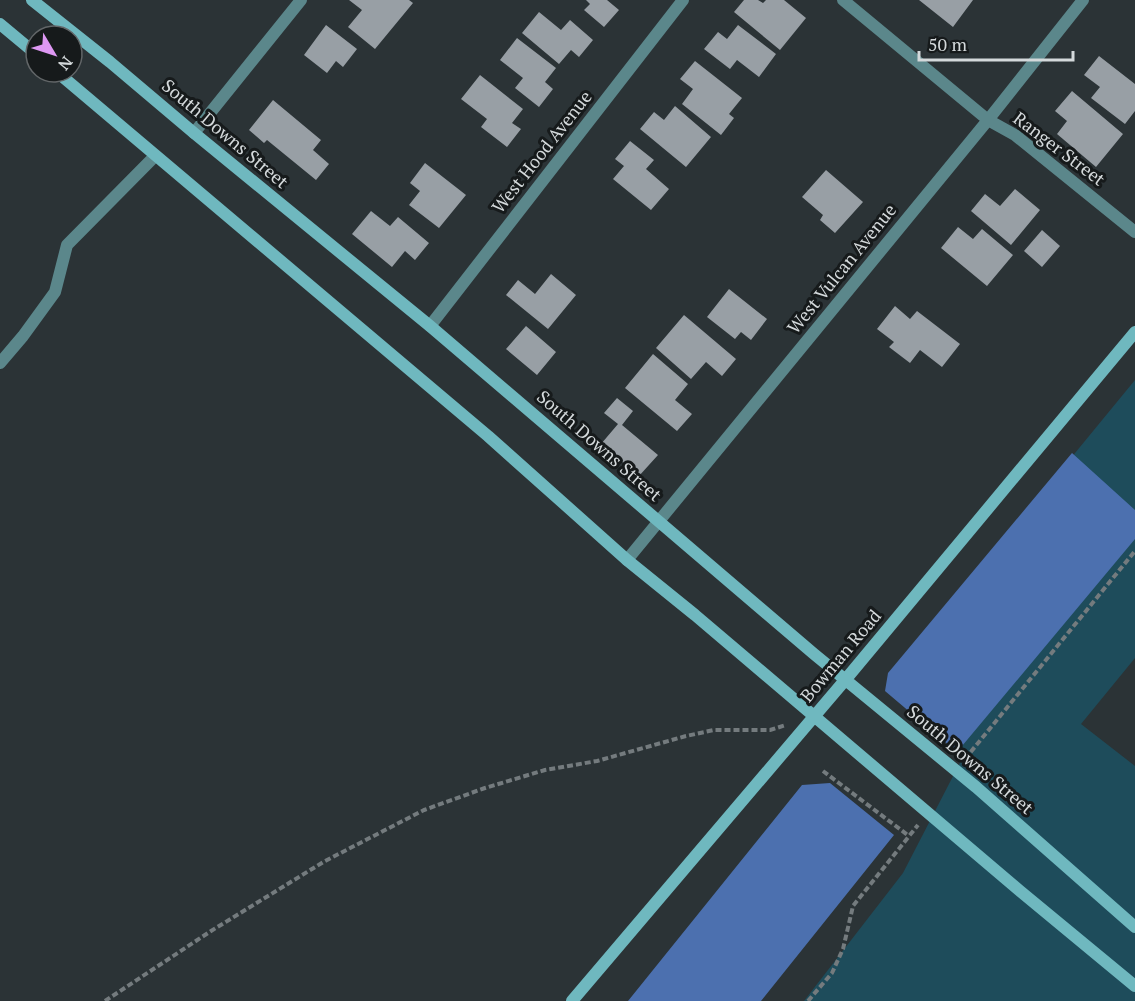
<svg xmlns="http://www.w3.org/2000/svg" width="1135" height="1001" font-family="'PT Serif',serif">
	<rect width="100%" height="100%" fill="#2b3336"/>
	<path fill="#1e4c5b" d="M1135,380V658L1081,724L1135,766V1001H804L903,873L965,753L887,682Z"/>
	<path fill="#4c70af" d="M1072,453L1135,510V539L957,752L885,691L888,673Z
		M830,783L894,835L761,1001H628L802,785Z"/>
	<path fill="#989fa5" d="M349,0H409L413,3L375,49L348,27L362,10Z
		M586,0H607L619,10L604,27L584,10L590,4Z
		M744,0H758L763,3L766,0H784L806,18L780,50L734,12Z
		M919,0H973L953,27Z
		M539,12L561,30L570,20L593,40L579,57L571,50L559,64L522,33Z
		M326,25L357,49L343,67L336,61L327,73L304,55Z
		M738,25L776,54L759,77L737,60L730,69L704,49L718,32L727,39Z
		M517,38L556,68L545,82L553,89L539,107L515,88L523,78L500,60Z
		M1099,56L1135,84V111L1125,124L1091,98L1100,87L1084,75Z
		M695,61L742,98L729,114L734,118L721,135L682,104L693,89L680,79Z
		M480,75L523,109L512,123L521,129L507,147L481,127L487,119L461,99Z
		M1072,91L1123,134L1096,167L1057,134L1067,121L1055,111Z
		M273,100L321,140L313,150L329,164L316,180L267,140L264,143L249,130Z
		M675,106L711,137L686,167L640,129L654,112L664,120Z
		M630,141L654,160L646,169L669,189L651,210L613,179L624,166L615,159Z
		M425,163L466,195L439,228L409,205L420,191L410,183Z
		M826,170L863,202L835,233L820,220L823,215L802,197Z
		M1015,189L1040,210L1011,245L971,211L985,194L1000,206Z
		M371,211L390,226L398,217L429,243L415,260L405,251L392,267L352,234Z
		M958,227L973,239L982,229L1013,255L987,286L941,248Z
		M1042,230L1060,246L1042,267L1024,251Z
		M551,274L576,295L548,329L506,295L518,280L535,294Z
		M729,289L767,319L751,340L741,332L735,339L707,317Z
		M895,306L910,319L917,311L960,344L942,367L920,350L910,363L889,347L894,342L877,329Z
		M684,315L736,359L722,376L706,362L691,379L656,348Z
		M526,326L556,352L537,375L506,349Z
		M653,354L688,384L675,400L692,414L677,431L625,388Z
		M617,398L633,411L622,425L658,455L639,476L601,444L618,424L604,413Z"/>
	<g fill="none" stroke-linecap="round" stroke-linejoin="round">
		<path stroke="#747b7e" stroke-width="4" stroke-dasharray="6 3" stroke-linecap="butt" d="M965,759L1135,551
			M823,771L909,836
			M105,1001L211,931L325,861L424,810L485,788L545,770L597,761L686,736L714,730H770L786,725
			M808,1001L832,973L843,949L853,906L918,825"/>
		<path stroke="#5b878b" stroke-width="12" d="M843,0L988,120L1015,135L1135,232
			M194,133L301,0
			M430,326L683,0
			M0,363L23,336L55,292L67,245L155,156
			M627,560L988,120L1083,0"/>
		<path stroke="#6fb8bf" stroke-width="12" d="M32,0L110,62L194,133L430,326L814,654L976,787L1135,927
			M0,24L36,54
			M57,72L488,436L627,560L695,615L1020,891L1135,986
			M572,1001L846,679L1135,332"/>
	</g>
	<g text-anchor="middle" stroke-width="6" stroke-linejoin="round" paint-order="stroke">
		<g font-size="18" fill="#d4d9db" stroke="#161a1b">
			<text transform="translate(225 134) rotate(40)" y="6">South Downs Street</text>
			<text transform="translate(1059 149) rotate(37)" y="6">Ranger Street</text>
			<text transform="translate(542 152) rotate(-52)" y="6">West Hood Avenue</text>
			<text transform="translate(842 269) rotate(-51)" y="6">West Vulcan Avenue</text>
			<text transform="translate(599 446) rotate(41)" y="6">South Downs Street</text>
			<text transform="translate(841 656) rotate(-50)" y="6">Bowman Road</text>
			<text transform="translate(970 760) rotate(40)" y="6">South Downs Street</text>
		</g>
	</g>
	<g transform="translate(54 54) rotate(129)"><circle r="28" fill="#161a1b" stroke="#626668" stroke-width="1.5"/>
	<path d="M0-4.5L10 22L0 15L-10 22Z" fill="#de98f3"/>
	<text y="-9" font-size="16" font-weight="bold" text-anchor="middle" fill="#d4d9db">N</text>
	</g>
	<path d="M919 51v9h154v-9" fill="none" stroke="#d4d9db" stroke-width="3"/>
	<text x="928" y="51" font-size="18" fill="#d4d9db" stroke="#161a1b" stroke-width="4.5" paint-order="stroke">50 m</text>
</svg>
